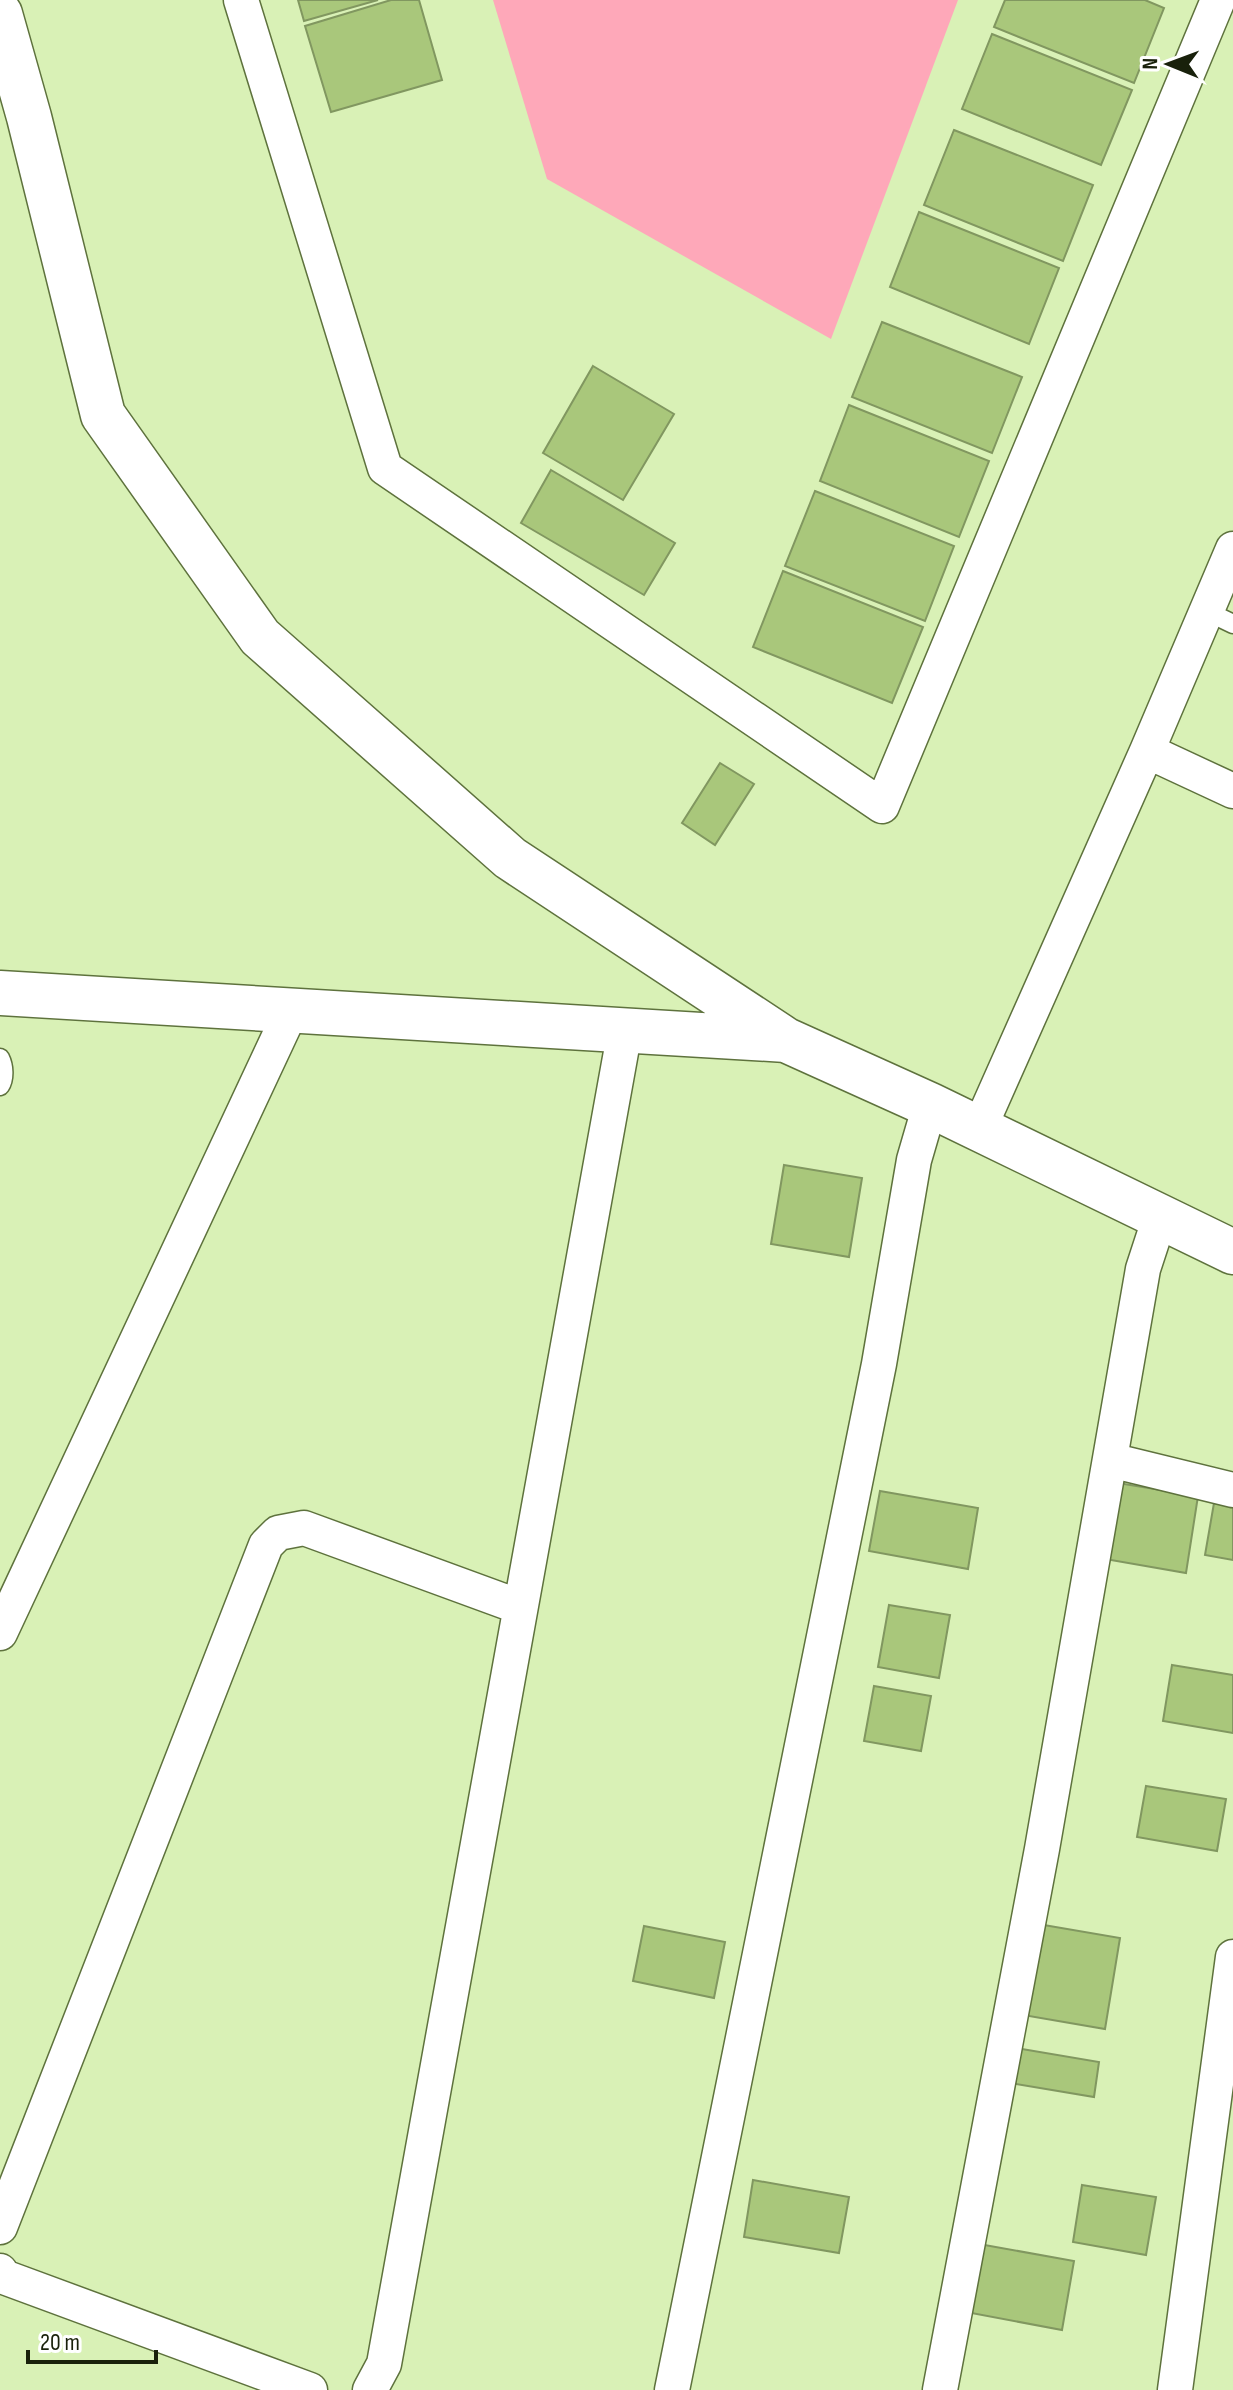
<svg xmlns="http://www.w3.org/2000/svg" width="1233" height="2390" font-family="'Sofia Sans Condensed',sans-serif">
	<rect width="100%" height="100%" fill="#d9f1b6"/>
	<path fill="#fea8b9" d="M493,0H958L831,339L547,179Z"/>
	<path fill="#a9c77b" stroke="#819760" stroke-width="2" d="M298,0H378L304,21Z
		M391,0H419L442,80L331,112L305,26Z
		M1005,0H1145L1164,8L1134,83L994,27Z
		M992,34L1132,90L1101,165L962,109Z
		M954,130L1093,185L1063,261L924,205Z
		M919,212L1059,268L1029,344L890,287Z
		M882,322L1022,377L992,453L852,397Z
		M593,366L674,414L623,500L543,453Z
		M849,405L989,461L959,537L820,481Z
		M551,470L675,543L644,595L521,523Z
		M815,491L954,546L925,621L785,566Z
		M783,571L923,627L892,703L753,647Z
		M720,763L754,784L715,845L682,823Z
		M784,1165L862,1178L849,1257L771,1244Z
		M1118,1483L1198,1496L1186,1573L1105,1559Z
		M880,1491L978,1508L968,1569L869,1551Z
		M1214,1503L1233,1506V1560L1205,1555Z
		M889,1605L950,1615L939,1678L878,1667Z
		M1172,1665L1233,1675V1733L1163,1721Z
		M874,1686L931,1696L921,1751L864,1741Z
		M1146,1786L1226,1799L1217,1851L1137,1837Z
		M1038,1924L1120,1938L1105,2029L1023,2015Z
		M644,1926L725,1942L714,1998L633,1981Z
		M1016,2048L1099,2062L1094,2097L1010,2083Z
		M753,2180L849,2197L839,2253L744,2237Z
		M1082,2185L1156,2197L1146,2255L1073,2242Z
		M979,2244L1074,2261L1062,2330L966,2312Z"/>
	<g fill="none" stroke-linecap="round" stroke-linejoin="round">
		<defs>
			<path id="lane" d="M1206,611L1233,624
				M0,1058C4,1066 5,1078 0,1086"/>
			<path id="street" d="M241,0L385,468L882,806L1218,0
				M1147,751L1233,791
				M979,1129L1147,751L1233,549
				M1110,1460L1233,1490
				M0,1633L291,1011
				M0,2227L266,1545L278,1533L304,1528L520,1607
				M0,2271L4,2277L310,2390
				M370,2390L384,2364L625,1030
				M672,2390L879,1364L914,1160L930,1105
				M940,2390L1042,1849L1143,1269L1160,1217
				M1175,2390L1233,1957"/>
			<path id="secondary" d="M0,14L29,117L103,415L260,637L510,858L786,1040
				M0,993L786,1040L930,1105L1233,1252"/>
		</defs>
		<use href="#lane" stroke="#5e723d" stroke-width="21"/>
		<use href="#street" stroke="#5e723d" stroke-width="37"/>
		<use href="#secondary" stroke="#5e723d" stroke-width="47"/>
		<use href="#lane" stroke="#fff" stroke-width="18"/>
		<use href="#street" stroke="#fff" stroke-width="34"/>
		<use href="#secondary" stroke="#fff" stroke-width="44"/>
	</g>
	<g transform="translate(1169 64) rotate(271)" stroke="#ffffff" stroke-width="6" paint-order="stroke">
	<path d="M0-6L14 30L0 20L-14 30Z" fill="#19210b"/>
	<text y="-12" font-size="22" font-weight="bold" text-anchor="middle" fill="#19210b">N</text>
	</g>
	<path d="M28 2350v12h128v-12" fill="none" stroke="#19210b" stroke-width="4"/>
	<text x="40" y="2350" font-size="24" fill="#19210b" stroke="#ffffff" stroke-width="6" paint-order="stroke">20 m</text>
</svg>
